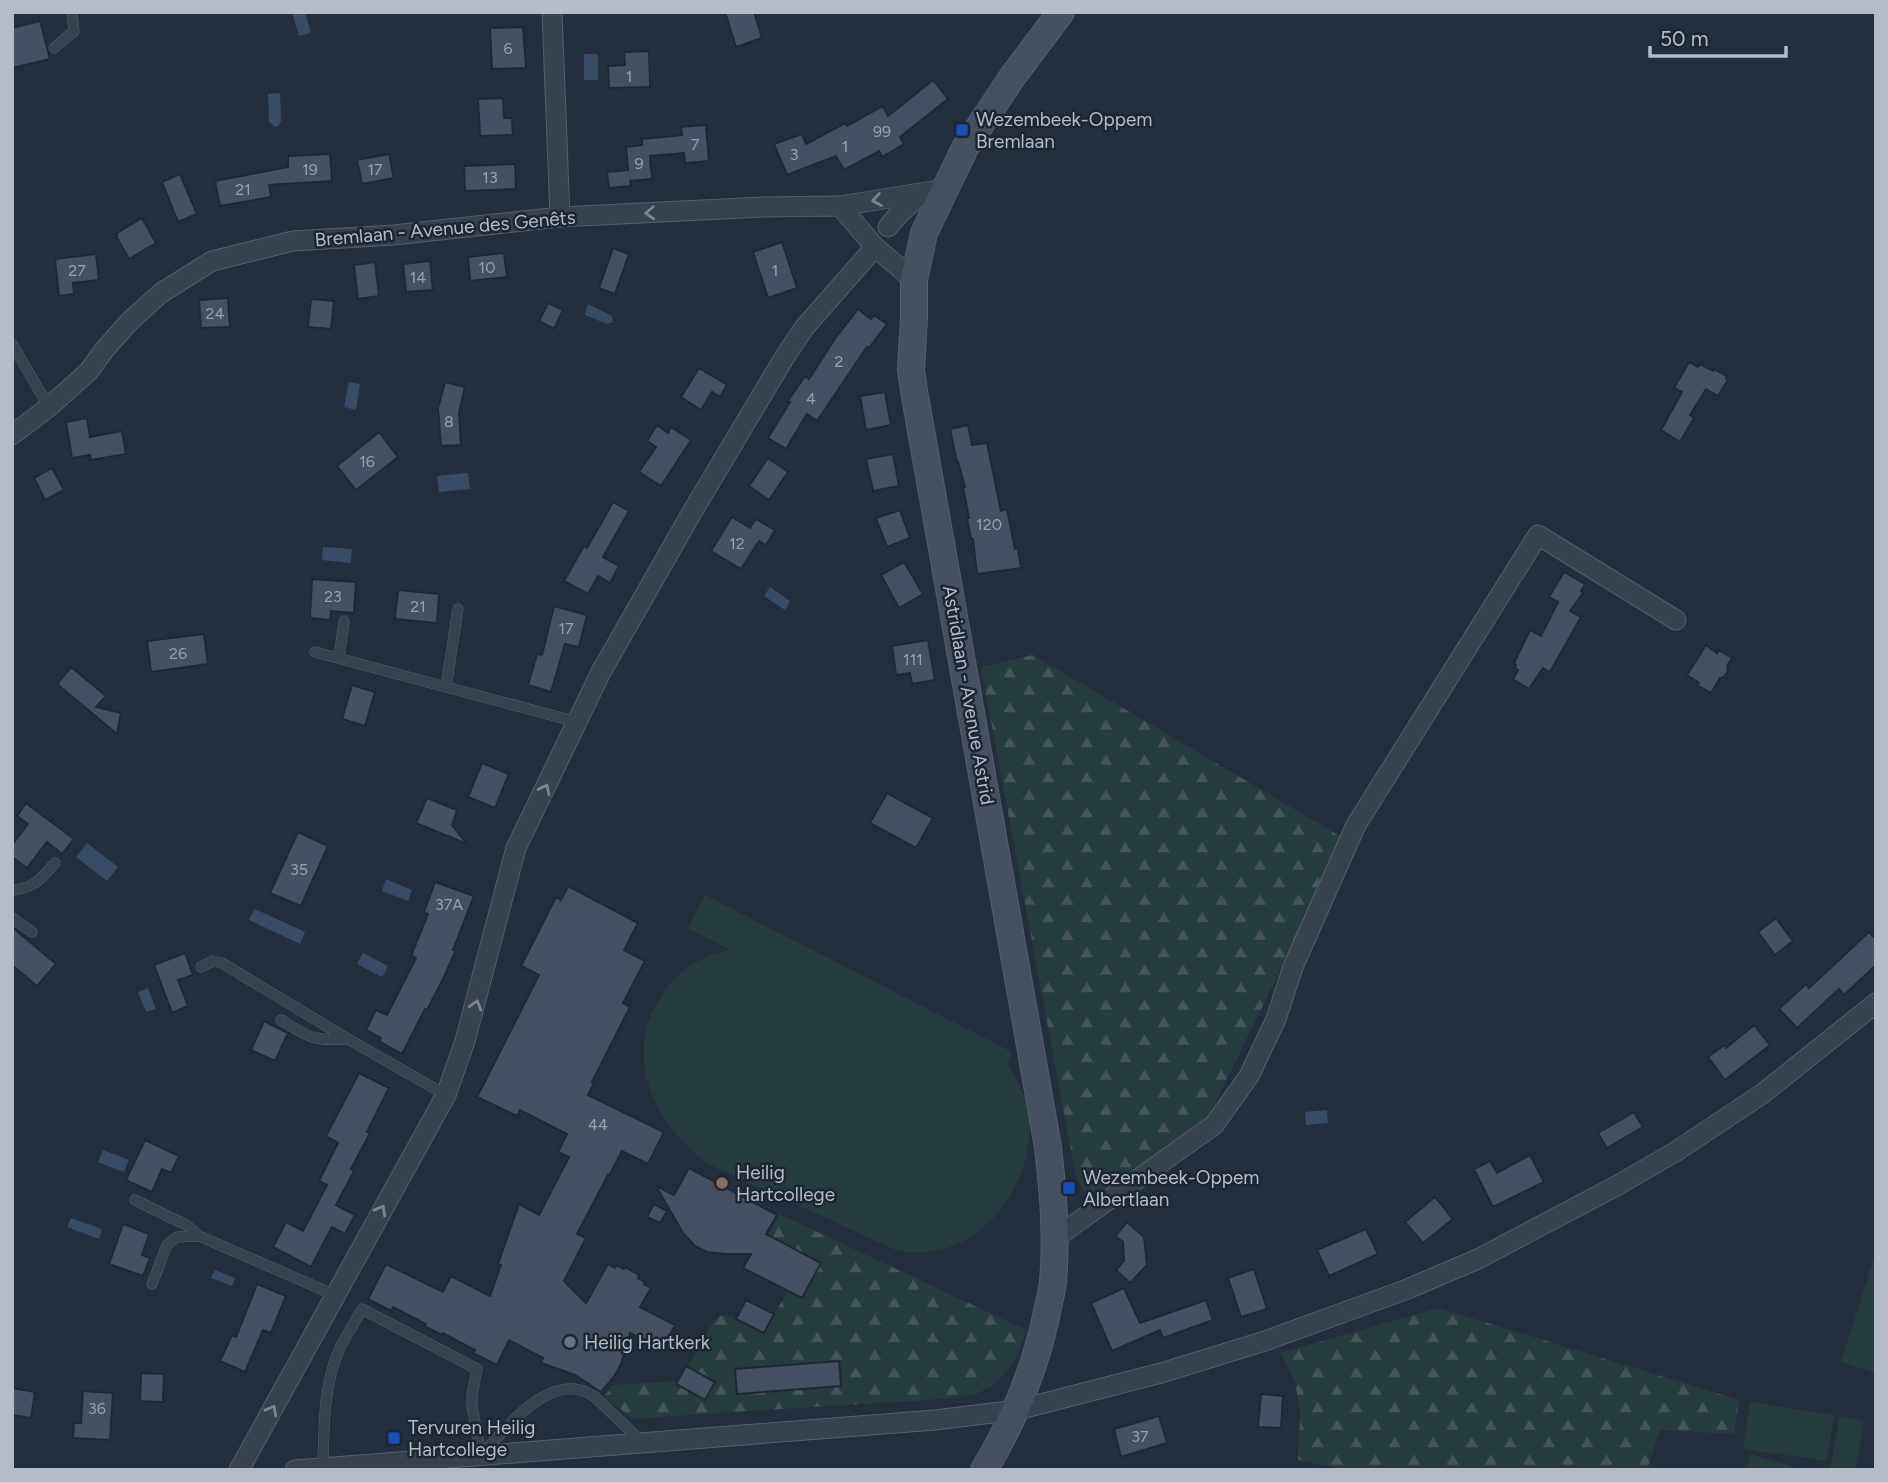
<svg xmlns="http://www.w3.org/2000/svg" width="1888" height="1482" font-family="Figtree,sans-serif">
	<defs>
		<pattern id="forest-firs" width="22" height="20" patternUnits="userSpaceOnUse" patternTransform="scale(1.75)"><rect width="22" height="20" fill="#263c3f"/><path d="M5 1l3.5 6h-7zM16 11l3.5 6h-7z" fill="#435659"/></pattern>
	</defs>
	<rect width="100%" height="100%" fill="#242f3e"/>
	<path fill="#263c3f" d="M705,895L1012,1052L1008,1065C1019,1082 1028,1100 1029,1120C1034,1192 972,1267 896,1250L710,1165C654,1124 620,1056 663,993C674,977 690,963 709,956C715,953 723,952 729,950L688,928Z
		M1876,1251V1373L1841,1362Z
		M1750,1402L1834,1415L1827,1461L1743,1449Z
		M1840,1416L1864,1420L1855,1470H1830Z
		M1751,1454L1793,1467L1792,1470H1746Z"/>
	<path fill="url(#forest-firs)" d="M1033,655L1345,839L1207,1119L1089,1205L1075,1172L981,667Z
		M779,1214L1026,1330C1019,1357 1006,1380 980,1392C970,1397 959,1397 948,1398C925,1400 902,1402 879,1403C797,1408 715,1413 634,1419L603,1397L614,1385L679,1381L710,1327L720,1316C737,1314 751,1325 765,1332L788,1290L767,1238Z
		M1439,1308L1739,1400L1734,1434L1660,1430L1647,1470H1346L1298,1460L1300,1413L1295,1381L1280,1353Z"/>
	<path fill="#394c67" d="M292,12H305L311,33L299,36Z
		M584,54H598V80H584Z
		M280,93L281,121L279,125L275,127L269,122L268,94Z
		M588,304L612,316L613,322L607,324L585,315Z
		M349,382L360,384L356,410L344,407Z
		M468,473L470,489L439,492L437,476Z
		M323,547L352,549L351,563L322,560Z
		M770,587L790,601L785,610L764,596Z
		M87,843L118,867L107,881L76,857Z
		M386,879L412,890L408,901L382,891Z
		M255,909L305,932L300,944L249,920Z
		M363,953L388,966L382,977L357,964Z
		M148,988L156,1009L146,1012L138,992Z
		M1327,1110L1328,1123L1306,1125L1305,1112Z
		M103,1150L129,1160L124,1172L98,1162Z
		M71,1218L102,1229L99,1239L67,1227Z
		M215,1270L235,1278L232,1286L211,1278Z"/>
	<path fill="#455162" stroke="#1f2835" stroke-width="2" d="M725,12H754L762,38L736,47Z
		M40,21L50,59L12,68V28Z
		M523,27L526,68L492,69L490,28Z
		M649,51L650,87L609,88L608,66L625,65L624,52Z
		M933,80L948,99L900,137L904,144L882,157L879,151L844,170L836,156L787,175L774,144L802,134L806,144L845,123L847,126L883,106L888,116Z
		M503,98L504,118H512L513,135L480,136L478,99Z
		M706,125L709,161L685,163L684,153L650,156L652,179L630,181L631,186L609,188L607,172L628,170L626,147L642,145V139L682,135L681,127Z
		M330,154L332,181L269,185L271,197L220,206L215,181L288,167V156Z
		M389,154L394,178L362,184L357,160Z
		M515,164L516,189L465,191L464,166Z
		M180,174L197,214L178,222L162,182Z
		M142,218L156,243L129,259L117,238V233Z
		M782,242L797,288L768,298L753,252Z
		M613,248L629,254L615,294L599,288Z
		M504,253L507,277L470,281L468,257Z
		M96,254L99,280L73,283L74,294L59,296L55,259Z
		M430,261L433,290L406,292L403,264Z
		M375,262L379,296L358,299L354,265Z
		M228,298L230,327L201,328L199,300Z
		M311,299L334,301L331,329L308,327Z
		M548,303L563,310L554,329L539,321Z
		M858,309L871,319L874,315L887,324L869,348L867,347L817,421L807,414L786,449L768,438L790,402L788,401L805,376L809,379L834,340Z
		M1689,362L1698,367L1700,364L1713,371L1714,369L1727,376L1726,378L1728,380L1718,396L1706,389L1690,415L1694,418L1680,442L1661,430L1682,392L1674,388Z
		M699,368L727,385L720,397L712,392L701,410L681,397Z
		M445,382L465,387L459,412L461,445L441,446L438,408Z
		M885,392L891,425L866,430L860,396Z
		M87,418L90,437L122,431L126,454L91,460L90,455L72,458L66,422Z
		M657,425L668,433L671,427L691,440L661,486L639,472L656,447L647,441Z
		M968,425L972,445L987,443L1001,511L1007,509L1015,549L1018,548L1021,568L977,574L973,539H971L967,518H969L963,487H965L958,462L957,463L950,429Z
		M379,432L398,457L356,490L337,466Z
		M893,454L899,486L873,491L866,459Z
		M768,458L788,472L769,500L749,486Z
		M52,468L64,490L45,500L34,478Z
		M613,502L629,511L603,557L619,566L610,583L598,576L588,594L564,581L584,546L587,548Z
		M900,510L910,538L887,547L876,518Z
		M732,517L750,528L756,519L775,530L766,545L759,541L741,569L711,551Z
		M904,562L923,594L899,608L881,575Z
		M1564,572L1585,584L1581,591L1583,593L1570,611L1581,617L1550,672L1543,668L1529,689L1513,679L1518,670L1515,668L1516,665L1514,663L1530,630L1541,636L1558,602L1549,597Z
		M312,579L356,582L354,613L331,611L330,620L310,618Z
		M398,590L439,594L437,623L395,619Z
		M554,606L587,615L579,647L565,644L551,692L528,685L537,654L542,655Z
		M204,634L208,664L151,672L147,641Z
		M928,640L935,680L912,684L910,673L896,675L892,646Z
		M1706,645L1717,653L1719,650L1732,658L1727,666L1728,671L1724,677L1720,678L1711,693L1697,685L1699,683L1687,675Z
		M71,667L106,696L96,707L121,713L117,734L57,684Z
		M352,685L375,692L365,726L342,719Z
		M482,763L509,774L495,808L468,797Z
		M887,793L933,818L916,848L870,823Z
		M427,798L457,810L452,825L467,844L416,823Z
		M26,803L74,839L62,854L47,842L27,868L12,857V845L28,824L17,816Z
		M298,832L328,846L301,906L270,893Z
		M435,882L474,896L453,950H456L443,979L427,1010L425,1009L402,1054L379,1041L381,1038L366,1030L376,1010L387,1015L416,958L411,956L428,914L424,912Z
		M568,886L638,923L624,950L645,961L623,1003L630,1007L592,1082L594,1083L588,1095L664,1132L648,1164L622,1151L609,1176L608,1175L577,1234L586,1238L564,1281L586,1303L608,1264L615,1268L617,1265L624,1269L625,1267L639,1275L638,1278L645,1282L644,1284L651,1288L640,1307L675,1325L663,1349L630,1333L621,1364L614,1377L601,1392L575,1375L541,1363L543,1358L509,1340L497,1365L473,1353L475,1350L443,1333L442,1335L424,1326L426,1324L393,1307L391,1311L368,1299L386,1264L443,1292L451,1276L490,1296L501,1265L498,1264L519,1204L539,1215L569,1157L558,1152L567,1134L520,1110L517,1116L477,1097L539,975L521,966L556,897L561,900Z
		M1776,918L1793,941L1775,955L1758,932Z
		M12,927L56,964L37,986L12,965Z
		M1869,932L1876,939V965L1844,995L1839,989L1797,1028L1779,1009L1806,984L1809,988Z
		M185,953L193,975L178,980L188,1006L172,1013L154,965Z
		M264,1021L288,1033L275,1061L251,1050Z
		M1754,1025L1770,1045L1725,1080L1708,1057L1724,1045L1726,1048Z
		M359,1073L389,1088L367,1132L370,1133L351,1169L354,1171L336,1205L355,1215L345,1234L332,1227L311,1267L273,1247L286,1222L303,1231L327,1185L319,1181L338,1143L326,1136Z
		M1634,1112L1643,1127L1607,1148L1598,1133Z
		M145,1140L179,1156L171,1173L162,1169L152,1192L126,1180Z
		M1530,1155L1544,1182L1493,1207L1474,1169L1490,1161L1497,1173Z
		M689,1168L777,1215L766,1234L821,1263L802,1298L743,1268L751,1254H725L707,1252L695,1246L683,1233L656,1186L674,1195Z
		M1435,1197L1453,1219L1423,1243L1405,1222Z
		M654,1204L667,1211L660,1223L647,1217Z
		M1127,1222L1144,1237L1147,1265L1130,1283L1116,1270L1124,1261L1123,1242L1115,1236Z
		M123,1224L149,1234L142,1255L150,1258L143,1276L109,1264Z
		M1366,1229L1378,1254L1329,1276L1317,1250Z
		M1254,1269L1267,1309L1241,1317L1228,1278Z
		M257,1284L286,1296L271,1333L263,1330L245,1372L220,1361L232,1335L236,1337Z
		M1124,1288L1140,1323L1206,1300L1213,1320L1163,1338L1160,1330L1112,1351L1091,1303Z
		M746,1300L774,1314L764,1333L736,1319Z
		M839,1361L841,1386L737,1394L735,1369Z
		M686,1366L715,1382L705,1400L676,1384Z
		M141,1373L164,1374L163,1402L140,1401Z
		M12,1388L35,1392L31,1418L12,1415Z
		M83,1391L113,1393L110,1440L73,1438L74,1423H81Z
		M1261,1394L1283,1396L1281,1428L1258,1427Z
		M1159,1416L1167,1443L1121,1457L1114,1429Z"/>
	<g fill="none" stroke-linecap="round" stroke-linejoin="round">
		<defs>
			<path id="lane" d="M54,48L74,31L72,12
				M12,344L49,407
				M315,652L577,722
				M339,658L344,621
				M446,687L458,609
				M12,889L14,890C34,888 43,877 55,863
				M12,918L32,932
				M201,967L213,961L222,963L348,1039L446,1095
				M281,1020C310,1038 313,1041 348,1039
				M135,1200L188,1226L199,1236L335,1295
				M152,1284L167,1245L177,1237L199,1236
				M482,1454C509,1426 552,1367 595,1397L642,1442
				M323,1467C324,1427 323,1385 340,1348C347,1334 355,1322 362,1309L477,1369L472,1396V1406L481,1455"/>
			<path id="street" d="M552,12L560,217
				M840,206L875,247L914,280
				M888,227L898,215L922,193
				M12,435L49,407L89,371L105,349L131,320L161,293L212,261L293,241L394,235L560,217L763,207L840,206L945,189
				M1055,1238L1214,1125L1249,1076L1276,1019L1293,967L1356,825L1538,535L1676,620
				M239,1470L446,1095L465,1041L516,848L601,672L691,514L784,358L804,328L875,247
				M295,1470L935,1420L1017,1410L1161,1373L1265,1341L1405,1290L1478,1259L1618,1185L1675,1152L1762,1094L1876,1003"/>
			<path id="secondary" d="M984,1470C1013,1422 1034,1372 1046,1317C1048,1305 1052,1293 1053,1281C1057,1236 1053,1192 1048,1147L914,391L911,369L914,318V280L924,233L965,148L1013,76L1061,12"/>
		</defs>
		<use href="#lane" stroke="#565f6c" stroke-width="11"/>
		<use href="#street" stroke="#565f6c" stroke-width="21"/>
		<use href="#secondary" stroke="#565f6c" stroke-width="28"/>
		<use href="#lane" stroke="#38414e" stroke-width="10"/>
		<use href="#street" stroke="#38414e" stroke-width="19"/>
		<use href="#secondary" stroke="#465061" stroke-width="26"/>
	</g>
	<defs><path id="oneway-chevron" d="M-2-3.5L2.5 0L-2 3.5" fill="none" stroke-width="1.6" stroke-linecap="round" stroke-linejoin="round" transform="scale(1.75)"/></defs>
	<g stroke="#7c8592">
		<use href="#oneway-chevron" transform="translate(877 200) rotate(171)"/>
		<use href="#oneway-chevron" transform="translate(650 213) rotate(177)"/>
		<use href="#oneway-chevron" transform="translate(545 789) rotate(-64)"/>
		<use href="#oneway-chevron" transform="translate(476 1005) rotate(-74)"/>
		<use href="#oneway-chevron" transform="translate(381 1210) rotate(-61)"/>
		<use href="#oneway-chevron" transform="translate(272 1410) rotate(-61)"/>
	</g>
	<g fill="#1a4fb4" stroke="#1d2633" stroke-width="2.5">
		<rect x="955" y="123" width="14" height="14" rx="3.5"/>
		<rect x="1062" y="1181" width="14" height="14" rx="3.5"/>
		<rect x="387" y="1431" width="14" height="14" rx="3.5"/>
	</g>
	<circle fill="#8d6e63" stroke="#1d2633" stroke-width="2.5" cx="722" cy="1183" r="7"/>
	<circle fill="#6b7280" stroke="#1d2633" stroke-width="2.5" cx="570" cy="1342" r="7"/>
	<g text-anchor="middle" stroke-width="5" stroke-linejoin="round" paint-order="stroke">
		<g font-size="16" fill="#98a1af">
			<text x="508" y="54">6</text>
			<text x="629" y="82">1</text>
			<text x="882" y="137">99</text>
			<text x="695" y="150">7</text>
			<text x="845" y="152">1</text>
			<text x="794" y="160">3</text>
			<text x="639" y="169">9</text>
			<text x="310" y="175">19</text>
			<text x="375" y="175">17</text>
			<text x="490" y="183">13</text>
			<text x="243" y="195">21</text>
			<text x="487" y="273">10</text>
			<text x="77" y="276">27</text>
			<text x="775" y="276">1</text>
			<text x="418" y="283">14</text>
			<text x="215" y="319">24</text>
			<text x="839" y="367">2</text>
			<text x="811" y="404">4</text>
			<text x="449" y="427">8</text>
			<text x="367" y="467">16</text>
			<text x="989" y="530">120</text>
			<text x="737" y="549">12</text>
			<text x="333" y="602">23</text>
			<text x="418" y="612">21</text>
			<text x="566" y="634">17</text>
			<text x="178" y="659">26</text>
			<text x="913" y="665">111</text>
			<text x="299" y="875">35</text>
			<text x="449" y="910">37A</text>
			<text x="598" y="1130">44</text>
			<text x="97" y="1414">36</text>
			<text x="1140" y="1442">37</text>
		</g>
		<g font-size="19" fill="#b4bcc9" stroke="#1d2633" text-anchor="start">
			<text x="976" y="126">Wezembeek-Oppem<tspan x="976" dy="22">Bremlaan</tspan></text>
			<text x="736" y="1179">Heilig<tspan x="736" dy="22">Hartcollege</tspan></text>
			<text x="1083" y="1184">Wezembeek-Oppem<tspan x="1083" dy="22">Albertlaan</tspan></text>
			<text x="584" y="1349">Heilig Hartkerk</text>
			<text x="408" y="1434">Tervuren Heilig<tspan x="408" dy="22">Hartcollege</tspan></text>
		</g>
		<g font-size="19" fill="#b4bcc9" stroke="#1d2633">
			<text transform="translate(445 228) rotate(-5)" y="7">Bremlaan - Avenue des Genêts</text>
			<text transform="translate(969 695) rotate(80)" y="7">Astridlaan - Avenue Astrid</text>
		</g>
	</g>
	<rect width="1888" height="1482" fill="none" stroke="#b4bcc9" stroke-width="28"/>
	<path d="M1650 46v10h136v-10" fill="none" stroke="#b4bcc9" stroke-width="3.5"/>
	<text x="1660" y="46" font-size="21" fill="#b4bcc9" stroke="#1d2633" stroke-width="5" paint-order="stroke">50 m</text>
</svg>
